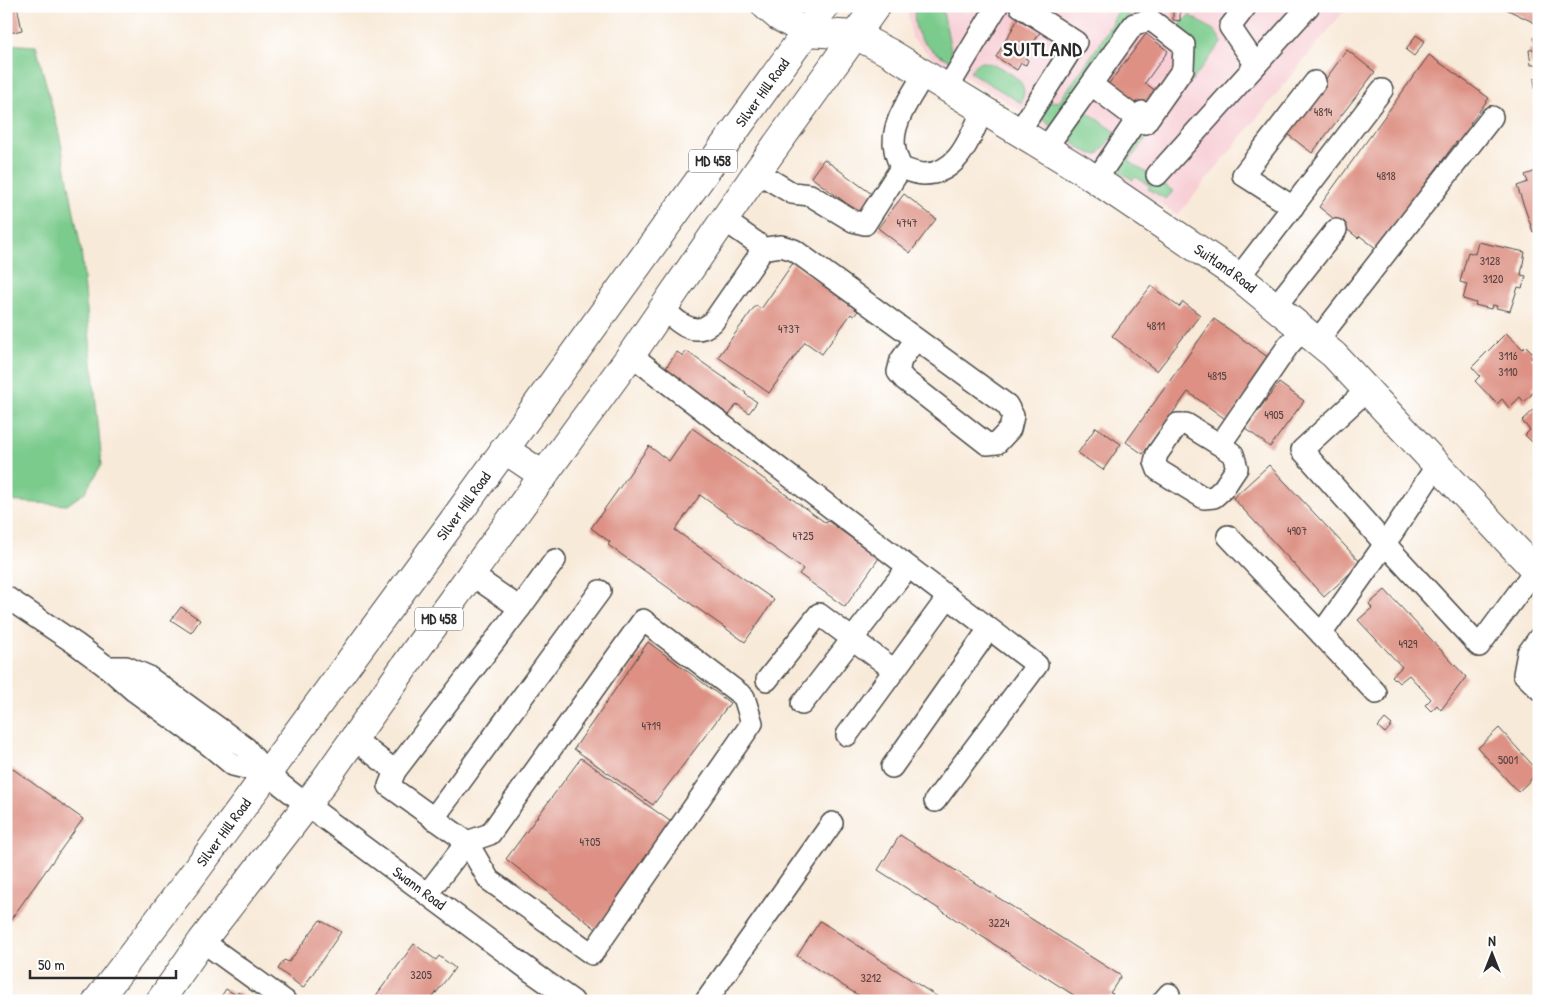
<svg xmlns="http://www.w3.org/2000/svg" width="1545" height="1007" font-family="'Patrick Hand',sans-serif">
	<rect width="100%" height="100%" fill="#fff"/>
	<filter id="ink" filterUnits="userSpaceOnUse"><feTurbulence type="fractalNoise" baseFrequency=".02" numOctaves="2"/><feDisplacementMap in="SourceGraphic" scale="10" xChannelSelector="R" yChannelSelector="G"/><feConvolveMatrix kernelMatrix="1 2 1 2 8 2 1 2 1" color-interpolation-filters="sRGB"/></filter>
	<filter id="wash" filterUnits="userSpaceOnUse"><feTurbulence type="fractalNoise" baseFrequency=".0096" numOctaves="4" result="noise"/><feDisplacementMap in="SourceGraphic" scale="20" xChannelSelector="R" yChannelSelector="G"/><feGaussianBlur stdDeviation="1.12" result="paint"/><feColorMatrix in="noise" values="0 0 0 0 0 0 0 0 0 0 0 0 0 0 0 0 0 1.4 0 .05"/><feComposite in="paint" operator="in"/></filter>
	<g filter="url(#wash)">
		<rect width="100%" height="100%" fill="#f8ead9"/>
		<path fill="#f7cfd5" d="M909,6H1348L1178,215L1049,134L1038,121L932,57L912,38L908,15Z"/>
		<path fill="#7acb8c" stroke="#527b5c" d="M915,6H942L952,55L951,61C926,49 911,36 915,6Z
			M1121,6H1137L1127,18L1053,127L1047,123L1040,115C1046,106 1048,99 1059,102L1099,45Z
			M1189,15L1215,31L1222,42L1129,161L1173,191L1166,199L1148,189L1150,186L1136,177L1133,180L1117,170L1114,165L1137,134L1144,135L1192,67L1196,44L1178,27Z
			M6,44L36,46L59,133L81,249L102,464L85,492L67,505L6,501Z
			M982,62C993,62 1020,76 1023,87C1025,93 1023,97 1021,103L970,72L977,63Z
			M1086,111L1116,132L1098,155C1087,154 1074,146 1068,136Z"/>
		<g id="blocks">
			<path fill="#dd9083" d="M6,6H17L22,30L6,34Z
				M1173,6H1180V21L1173,20Z
				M1507,6H1526L1539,13V25L1506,9Z
				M1018,19L1040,32L1025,58L1028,60L1026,65L1021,63L1017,70L996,57Z
				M1539,27V64L1531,65L1529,50L1535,49L1534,37H1537L1536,28Z
				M1146,34L1168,51L1145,83L1160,94L1145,115L1107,86Z
				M1416,35L1425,41L1414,56L1406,50Z
				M1347,50L1375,72L1312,153L1286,133Z
				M1429,55L1489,98L1470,124L1473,126L1459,144L1456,142L1377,249L1360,236L1358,238L1319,207Z
				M1539,78V94H1536L1534,79Z
				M824,159L880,200L866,218L811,177Z
				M1539,170V229L1533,232L1517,186L1528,182L1525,175Z
				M904,194L936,219L910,253L878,228Z
				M1478,242L1525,252L1521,275L1526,276L1522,288L1518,287L1510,311L1496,308L1497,306L1492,305L1491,309L1475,305L1476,303L1463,299L1467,284L1460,282L1468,252L1475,254Z
				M793,263L858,311L854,316L851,314L822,354L805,342L769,393L718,357L756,305L761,309Z
				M1151,286L1179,307L1183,302L1200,315L1157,371L1112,336Z
				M1214,319L1272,360L1228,421L1188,392L1143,454L1126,442Z
				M1506,333L1523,349L1526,346L1534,354L1531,358L1539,366V383L1532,389L1535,391L1524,402L1520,397L1509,408L1502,399L1497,404L1475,381L1480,376L1472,367Z
				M686,351L746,393L745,394L757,402L749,413L737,404L729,415L665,369L677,352L683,356Z
				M1279,383L1304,401L1270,447L1245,428Z
				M1539,405V449L1525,435L1530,430L1522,421Z
				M1096,427L1121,444L1103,470L1078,453Z
				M692,428L826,523L828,521L879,558L845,607L799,574L803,569L700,495L675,530L774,600L745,642L608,545L610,542L591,528L649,446L669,461Z
				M1269,465L1361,563L1324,597L1233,498Z
				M1385,590L1466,677L1441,710L1437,705L1431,711L1425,705L1431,699L1409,675L1399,683L1392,676L1402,667L1358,620L1372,608L1369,604Z
				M181,607L200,620L191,633L171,620Z
				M648,642L730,703L653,805L574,749Z
				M1385,719L1392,725L1385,733L1378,727Z
				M1499,728L1539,772L1518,792L1478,748Z
				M581,758L674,824L596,929L506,859Z
				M6,764L83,819L6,926Z
				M900,835L1121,976L1110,993L1113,994L1109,1001H1083L878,870Z
				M320,920L341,932L303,988L278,969L284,960L289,962Z
				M820,921L944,1001H867L797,956Z
				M414,944L436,960L439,956L455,968L430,1001H372Z
				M226,989L236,995L238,992L252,1001H218Z"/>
		</g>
	</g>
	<g filter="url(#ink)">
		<use href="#blocks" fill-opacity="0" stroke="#4a4845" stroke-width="1"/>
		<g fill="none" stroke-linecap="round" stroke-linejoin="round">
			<defs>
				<g id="minor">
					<path d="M1246,6L1230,27L1256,65"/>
					<path d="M1092,85L1137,119L1142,112"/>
					<path d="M947,89L997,6"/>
					<path d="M1019,132L1076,42L1020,6"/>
					<path d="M1046,148L1134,24L1151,20L1184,45L1183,69L1145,123L1137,119L1096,180"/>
					<path d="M901,168C899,162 896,156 895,150C889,124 912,96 924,74"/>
					<path d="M757,172L792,193L810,195L853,221L865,224L901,168C908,170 917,174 924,174C959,174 970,137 983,110"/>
					<path d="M1157,175L1309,6"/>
					<path d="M1293,207L1243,175L1315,82"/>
					<path d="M760,249L781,246L794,250L1007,405L1013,416L1010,429L997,443L987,444L905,380L898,372L901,360L916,339"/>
					<path d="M1239,277L1382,90"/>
					<path d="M1275,307L1336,230"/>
					<path d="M663,309C674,318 687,333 703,328C706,327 710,324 713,322L758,257L760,249L757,243L724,220"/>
					<path d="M1317,341L1492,117"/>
					<path d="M631,355L1037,665L935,801"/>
					<path d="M1367,390L1302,450L1385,544L1479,646L1535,570L1539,569"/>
					<path d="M1220,445L1186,424H1178L1157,454L1155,462L1158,470L1204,498L1214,497L1223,489L1237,468L1233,454L1220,445L1288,346L1303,329"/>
					<path d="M1228,536L1321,634L1385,544L1437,465"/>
					<path d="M472,575L520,608L555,560"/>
					<path d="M6,597L76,644L107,667L133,690L209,745L233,765L266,773"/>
					<path d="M1321,634L1376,693"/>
					<path d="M1539,638L1528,653L1524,674L1539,689"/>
					<path id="s1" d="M107,667H126L147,676L246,748L266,773L307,805L532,972L573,1001"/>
					<path d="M767,680L819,614L894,670"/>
					<path d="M802,704L908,567"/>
					<path d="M847,735L948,597"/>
					<path d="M354,739L395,771"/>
					<path d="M892,767L989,629"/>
					<path d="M433,819L600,591"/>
					<path d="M427,894L467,842L490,834L643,620L744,697L752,723L592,954L489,880L467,842L389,786L395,771L520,608"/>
					<path d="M202,941L285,1001"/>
					<path d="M706,1001L832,823"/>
					<path d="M1163,1001L1169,994"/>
				</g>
				<g id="major">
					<path id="s2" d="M766,6L779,17L807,32L855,35L890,53L1083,171L1239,277L1334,355L1539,574"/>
					<path d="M504,449L544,476"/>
					<path id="s3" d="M97,1001L191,877L453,521L825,6"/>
					<path d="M160,1001L202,941L307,805L419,646L631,355L757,172L876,6"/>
				</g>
			</defs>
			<use href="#minor" stroke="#4a4845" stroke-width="24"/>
			<use href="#major" stroke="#4a4845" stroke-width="30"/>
			<use href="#minor" stroke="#fff" stroke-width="21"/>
			<use href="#major" stroke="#fff" stroke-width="28"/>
		</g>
	</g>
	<g text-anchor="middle" stroke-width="4.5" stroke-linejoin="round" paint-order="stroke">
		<g font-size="12" fill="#584441">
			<text x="1323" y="116">4814</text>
			<text x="1386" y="180">4818</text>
			<text x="907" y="227">4747</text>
			<text x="1490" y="265">3128</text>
			<text x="1493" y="283">3120</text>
			<text x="1156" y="330">4811</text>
			<text x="789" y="333">4737</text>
			<text x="1508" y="360">3116</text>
			<text x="1508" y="376">3110</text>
			<text x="1217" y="380">4815</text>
			<text x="1274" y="419">4905</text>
			<text x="1297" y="535">4907</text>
			<text x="803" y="540">4725</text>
			<text x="1408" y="648">4929</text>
			<text x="651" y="730">4719</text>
			<text x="1508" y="764">5001</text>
			<text x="590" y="846">4705</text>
			<text x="999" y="927">3224</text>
			<text x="421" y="979">3205</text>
			<text x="871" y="982">3212</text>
		</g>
		<g fill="#fff" stroke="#6b6b6b" stroke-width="1">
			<rect x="689" y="149.5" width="48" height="23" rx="4"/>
			<rect x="415" y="607.5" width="48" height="23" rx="4"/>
		</g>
		<g font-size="14" font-weight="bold" fill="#2b2b2b">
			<text x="713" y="166">MD 458</text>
			<text x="439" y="624">MD 458</text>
		</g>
		<g font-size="15" fill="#2b2b2b" stroke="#fff">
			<text dy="5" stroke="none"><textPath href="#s3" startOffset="1126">Silver Hill Road</textPath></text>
			<text dy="5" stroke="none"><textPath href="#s2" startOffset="535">Suitland Road</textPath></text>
			<text dy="5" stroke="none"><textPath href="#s3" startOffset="616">Silver Hill Road</textPath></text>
			<text dy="5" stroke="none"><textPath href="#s3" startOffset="211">Silver Hill Road</textPath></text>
			<text dy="5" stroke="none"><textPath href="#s1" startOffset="388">Swann Road</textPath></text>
		</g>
		<g font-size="20" font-weight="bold" letter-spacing="1" fill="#2b2b2b" stroke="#fff">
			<text x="1043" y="56">SUITLAND</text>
		</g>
	</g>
	<rect width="1545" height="1007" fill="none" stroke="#fff" stroke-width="25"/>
	<g transform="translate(1492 954)" stroke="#ffffff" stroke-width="4" paint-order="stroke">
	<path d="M0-4L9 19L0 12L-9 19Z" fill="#2b2b2b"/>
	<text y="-8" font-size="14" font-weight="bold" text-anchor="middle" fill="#2b2b2b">N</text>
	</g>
	<path d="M30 970v8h146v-8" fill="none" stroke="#2b2b2b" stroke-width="2.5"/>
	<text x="38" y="970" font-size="15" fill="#2b2b2b" stroke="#ffffff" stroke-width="4" paint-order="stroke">50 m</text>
</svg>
